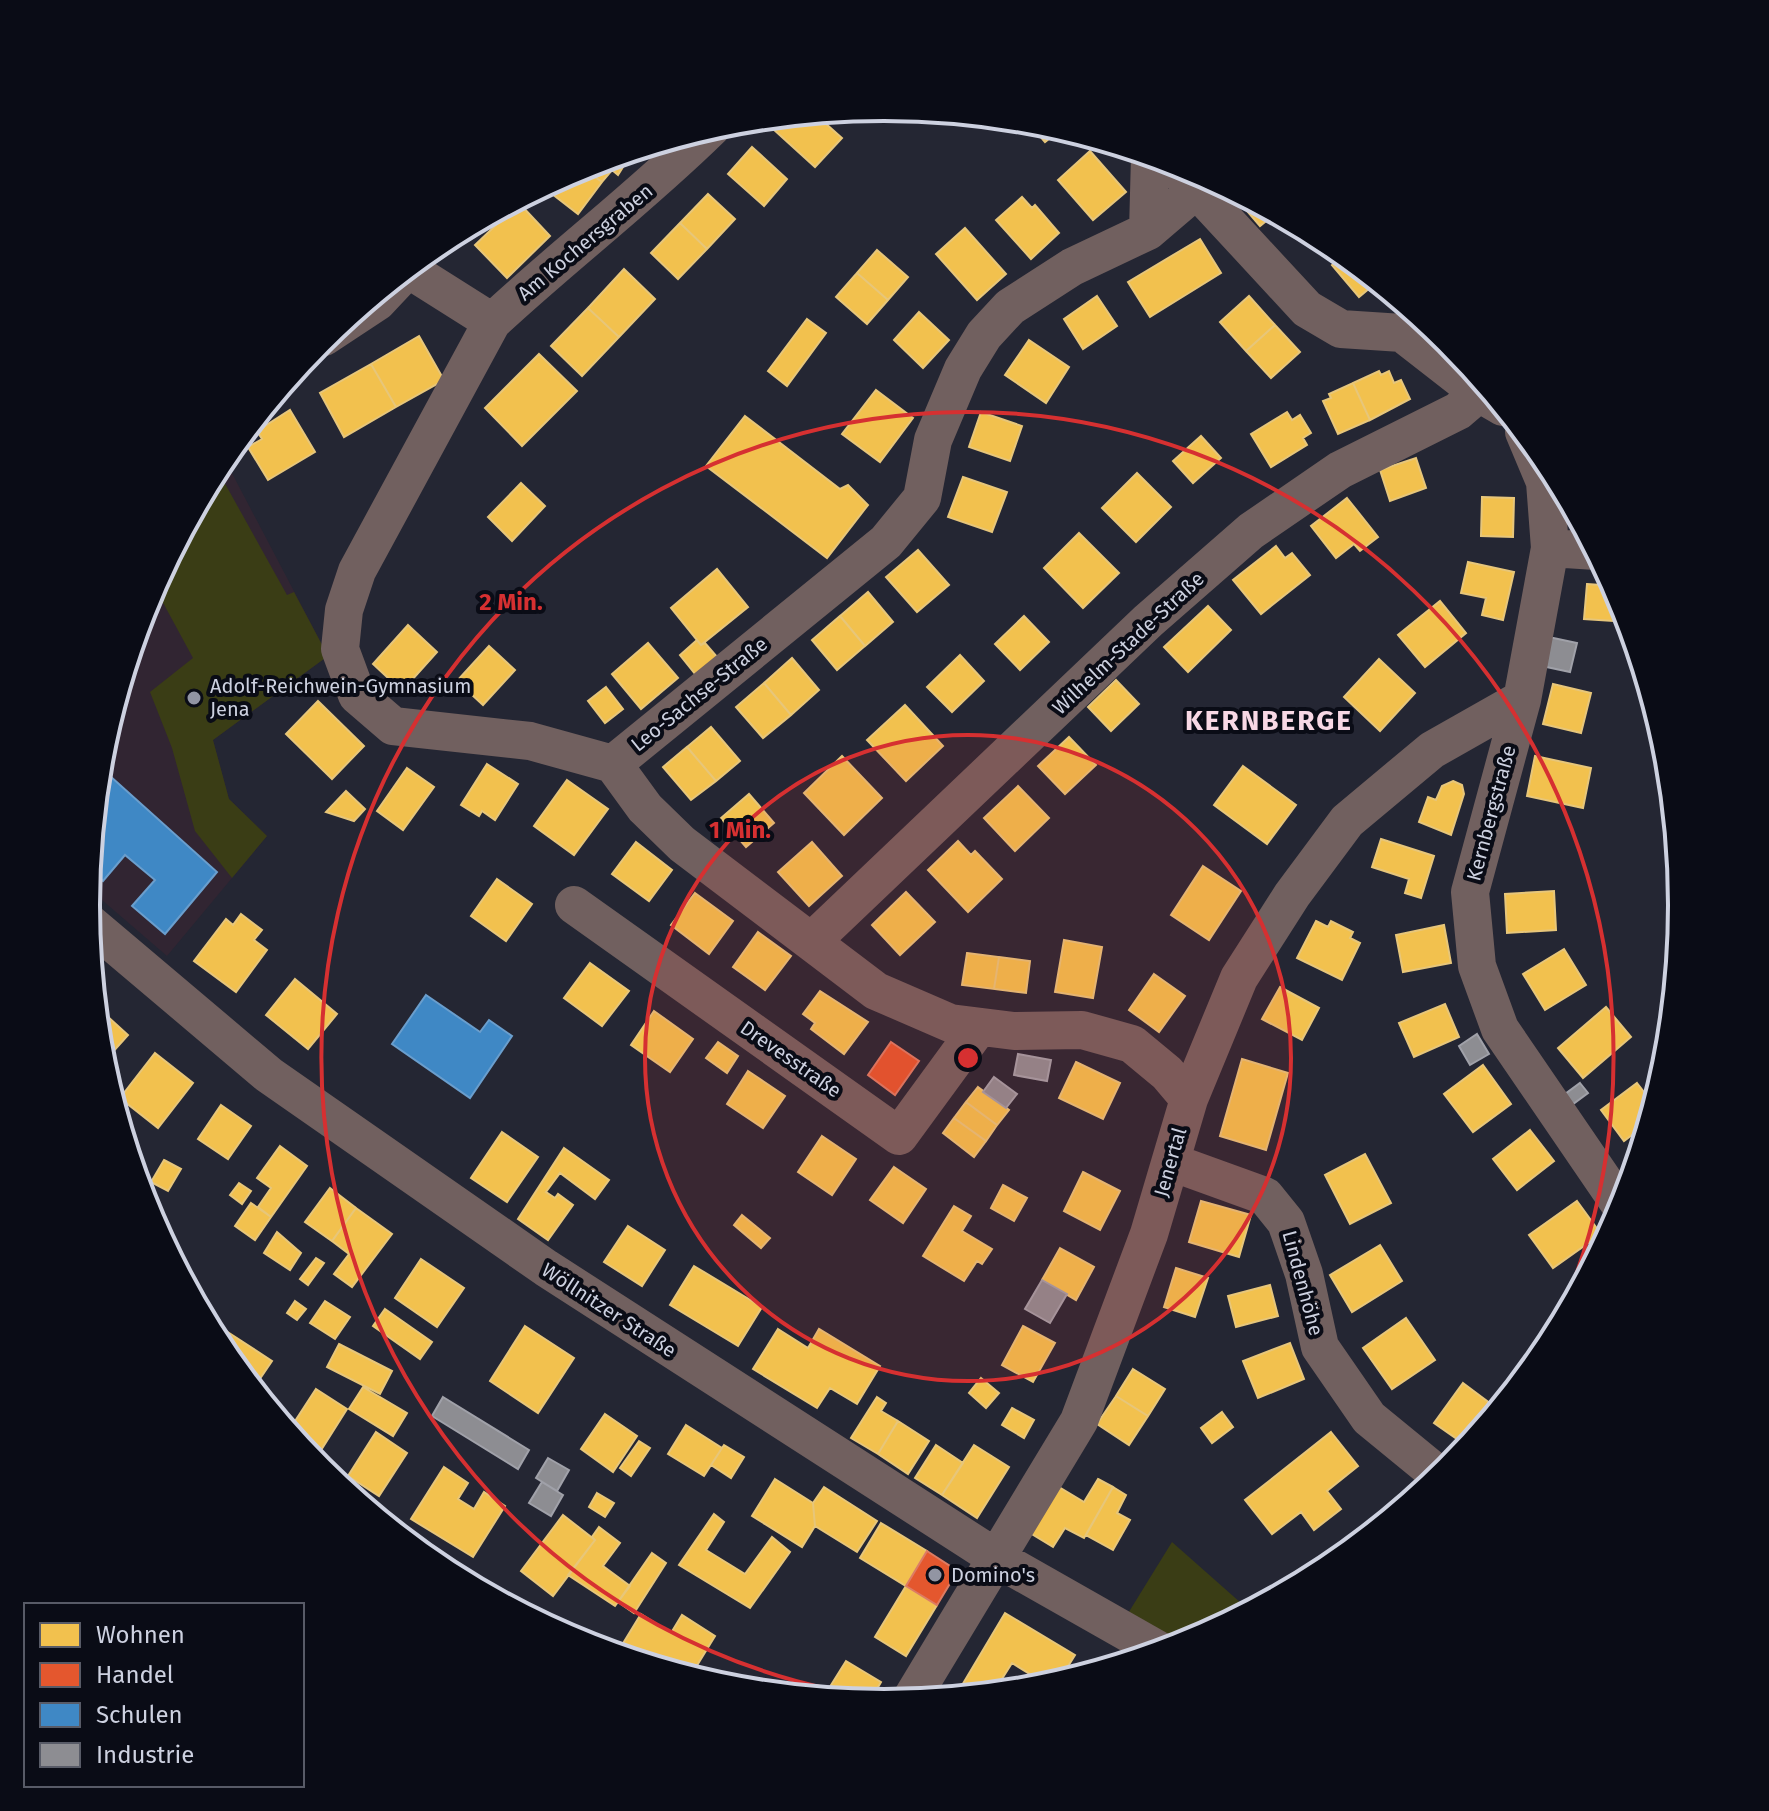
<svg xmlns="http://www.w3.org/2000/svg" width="1769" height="1811" font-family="'Fira Sans',sans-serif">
	<rect width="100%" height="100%" fill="#242633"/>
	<path fill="#312532" d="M224,458L328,656L213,740L229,799L267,836L167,956L88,888L101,749L147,600Z"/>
	<path fill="#3a3d15" d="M223,480L287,595L294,592L328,656L213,740L229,799L267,836L232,878L195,831L172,748L150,692L193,658L154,586L206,489Z
		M1172,1542L1250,1611L1180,1646L1127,1615Z"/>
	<path fill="#f2c14e" stroke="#e7c67a" stroke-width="2" d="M815,114L842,138L815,167L773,129L784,117Z
		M1027,121L1041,122L1061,129L1045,142Z
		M752,147L787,179L764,206L728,174Z
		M633,151L618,175L612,170L602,182L581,167Z
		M1090,151L1126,192L1093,220L1058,180Z
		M581,167L602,182L578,214L543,187Z
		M708,194L735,219L707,249L680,223Z
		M1239,194L1276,213L1260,226L1235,197Z
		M1022,197L1032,208L1035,205L1059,233L1031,259L996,220Z
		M519,203L550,236L507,278L475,245Z
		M680,223L707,249L678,279L651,253Z
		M1293,223L1315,235L1309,241Z
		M965,228L1006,274L977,300L936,254Z
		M1200,239L1221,273L1150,317L1128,282Z
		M877,250L908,277L888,300L857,273Z
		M1344,255L1377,282L1359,297L1332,265Z
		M624,269L655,299L619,337L588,308Z
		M857,273L888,300L867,324L836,297Z
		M1097,296L1117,326L1083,349L1064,319Z
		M1249,296L1275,325L1246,351L1220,322Z
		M588,308L619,337L582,376L551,346Z
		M919,312L949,340L923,368L894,340Z
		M807,319L826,333L787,386L768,371Z
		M1275,325L1300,352L1271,378L1246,351Z
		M419,336L444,380L396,407L371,364Z
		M1029,340L1069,367L1046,403L1005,375Z
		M539,354L577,391L522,446L485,408Z
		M371,364L396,407L344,437L320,393Z
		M1379,371L1381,375L1389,371L1394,383L1401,380L1410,399L1370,420L1353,383Z
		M1353,383L1370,420L1338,434L1323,401L1331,398L1329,394Z
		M876,390L913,418L880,462L842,434Z
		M290,410L315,452L268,480L248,447L262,439L257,431Z
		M981,412L1022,426L1010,461L969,447Z
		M1287,412L1292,420L1300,415L1311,433L1303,438L1307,445L1271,467L1251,434Z
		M745,416L840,489L848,485L868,505L827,558L706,466Z
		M1201,436L1221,458L1193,483L1173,461Z
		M1416,458L1426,488L1390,501L1380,470Z
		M1137,473L1171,507L1136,542L1102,508Z
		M963,477L1007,492L992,532L948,517Z
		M521,483L545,506L512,541L488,517Z
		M1482,497L1514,498L1513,537L1481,536Z
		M1347,498L1378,537L1360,551L1354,544L1336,558L1311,526Z
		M1079,533L1119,573L1083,608L1044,568Z
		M1276,546L1285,558L1292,553L1310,575L1261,614L1233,580Z
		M918,550L949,585L917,612L886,577Z
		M1468,562L1514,572L1503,620L1482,615L1486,598L1461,593Z
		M717,569L748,607L701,645L671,608Z
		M1587,584L1615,586L1628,622L1584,619Z
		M868,592L893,622L865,646L840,616Z
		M1440,601L1466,633L1425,667L1398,635Z
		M1208,606L1231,630L1188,672L1164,647Z
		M840,616L865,646L837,670L812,640Z
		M1024,616L1049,642L1020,670L995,644Z
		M408,625L437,652L402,691L373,664Z
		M697,640L701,645L705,643L717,657L696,675L680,655Z
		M648,643L678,678L641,709L612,674Z
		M489,646L515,670L483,705L457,681Z
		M960,655L984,681L952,712L927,687Z
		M792,658L819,690L791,715L764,683Z
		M1379,659L1415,693L1380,731L1344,697Z
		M1116,680L1139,704L1111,731L1088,707Z
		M764,683L791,715L763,738L736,707Z
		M1553,684L1591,693L1581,733L1543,724Z
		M606,687L623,709L605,723L588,701Z
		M318,701L364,746L332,779L286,734Z
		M905,705L943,746L906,781L867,740Z
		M711,727L740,761L716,781L687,747Z
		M1069,737L1096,765L1065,794L1038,766Z
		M687,747L716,781L691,800L663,767Z
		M842,756L882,798L844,835L804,793Z
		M1535,756L1591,768L1583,808L1527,796Z
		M487,764L518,784L495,820L482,811L479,816L461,805Z
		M1243,766L1296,805L1267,844L1214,805Z
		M407,768L434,787L403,830L377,811Z
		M567,780L608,809L574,855L534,826Z
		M1453,781L1462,785L1464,794L1451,835L1419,822L1428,797L1436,800L1442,786Z
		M1018,786L1049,818L1015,851L984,818Z
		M346,791L365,809L354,821L326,812Z
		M749,794L774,823L746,847L721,818Z
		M1381,839L1434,856L1421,898L1405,893L1409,879L1372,867Z
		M958,841L971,855L975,851L1002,879L968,912L928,870Z
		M636,842L672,870L649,901L612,874Z
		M812,842L842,876L809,906L778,872Z
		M1203,866L1241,891L1209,940L1171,915Z
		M497,879L532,904L506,941L471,916Z
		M1554,891L1556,930L1507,933L1505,894Z
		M906,892L935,922L900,955L872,925Z
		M695,893L733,921L709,954L671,925Z
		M241,914L262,930L254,940L267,950L236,992L194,961L226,919L233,925Z
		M1316,921L1328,927L1331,921L1353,932L1350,938L1360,943L1342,980L1297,958Z
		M1444,925L1451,963L1403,972L1396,935Z
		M758,932L791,956L765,990L733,967Z
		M1064,940L1102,947L1093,998L1055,992Z
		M1564,949L1586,985L1545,1010L1523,974Z
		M967,953L999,957L994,989L962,985Z
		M999,957L1030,961L1026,993L994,989Z
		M590,963L629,991L602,1026L564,998Z
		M1154,974L1185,996L1159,1032L1129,1010Z
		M295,979L337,1014L308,1049L266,1015Z
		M1280,987L1319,1008L1302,1040L1262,1019Z
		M820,991L868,1022L844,1054L811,1029L815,1023L803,1014Z
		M1445,1004L1459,1037L1414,1057L1399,1023Z
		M96,1006L128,1035L102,1064L101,1061Z
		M1606,1007L1631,1037L1583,1078L1558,1048Z
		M654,1011L693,1039L670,1072L631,1045Z
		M718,1042L738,1056L727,1073L706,1058Z
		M155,1053L193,1083L158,1128L120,1098Z
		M1242,1059L1288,1073L1266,1150L1220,1136Z
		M1076,1062L1120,1083L1103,1119L1059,1098Z
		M1483,1065L1511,1104L1473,1132L1444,1094Z
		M748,1071L785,1096L763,1128L727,1104Z
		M1637,1083L1654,1105L1649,1122L1624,1141L1601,1110Z
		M978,1087L1009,1110L997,1125L966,1102Z
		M966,1102L997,1125L986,1141L954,1118Z
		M221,1105L251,1126L228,1159L198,1139Z
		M954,1118L986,1141L974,1157L943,1133Z
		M1530,1130L1554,1161L1517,1190L1493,1159Z
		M502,1132L538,1157L507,1202L471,1178Z
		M822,1136L856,1159L832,1195L798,1172Z
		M280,1146L307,1166L271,1217L258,1207L271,1188L257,1178Z
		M564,1148L609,1180L595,1199L560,1173L546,1192L555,1198L558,1194L573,1205L548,1240L518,1219Z
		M1365,1154L1391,1203L1350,1224L1325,1175Z
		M164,1160L181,1169L168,1191L151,1182Z
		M894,1167L926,1189L903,1223L870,1200Z
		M1083,1172L1120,1191L1100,1230L1064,1211Z
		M239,1183L251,1191L242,1204L230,1195Z
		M1003,1185L1027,1198L1014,1221L991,1208Z
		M330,1188L356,1208L332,1241L305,1222Z
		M1201,1201L1251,1215L1239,1257L1189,1242Z
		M1577,1201L1601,1234L1553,1268L1529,1235Z
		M251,1203L271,1217L255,1240L235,1226Z
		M954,1206L971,1216L962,1231L992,1249L982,1264L977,1261L964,1281L923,1256Z
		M356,1208L392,1234L352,1287L334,1274L349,1254L332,1241Z
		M742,1215L770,1238L761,1248L734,1225Z
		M628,1226L665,1250L642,1286L604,1262Z
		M277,1232L301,1253L290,1270L264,1253Z
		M1380,1245L1402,1281L1352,1312L1330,1275Z
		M1060,1248L1094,1267L1076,1300L1042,1280Z
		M316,1258L324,1263L308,1285L300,1279Z
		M421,1259L464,1288L437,1327L395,1298Z
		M694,1266L762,1307L738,1346L670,1305Z
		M1176,1268L1208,1278L1195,1317L1164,1307Z
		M1270,1285L1278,1316L1236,1327L1228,1296Z
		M295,1301L306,1309L297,1320L287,1313Z
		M325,1301L350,1317L335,1339L310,1323Z
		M385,1309L432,1342L420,1359L373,1326Z
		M1406,1318L1435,1360L1392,1389L1363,1348Z
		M525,1326L574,1358L538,1413L490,1381Z
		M1023,1326L1055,1343L1033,1382L1002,1365Z
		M223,1329L272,1361L253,1389L216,1340Z
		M778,1329L808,1348L819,1329L880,1366L857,1404L830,1388L817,1408L753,1369Z
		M1290,1343L1304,1379L1258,1398L1243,1361Z
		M339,1344L392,1371L380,1394L327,1367Z
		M1133,1369L1165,1389L1148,1416L1116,1396Z
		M981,1378L999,1393L986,1408L969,1393Z
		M1463,1383L1495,1407L1467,1446L1434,1423Z
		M363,1387L407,1413L393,1436L349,1409Z
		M316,1389L347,1409L316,1458L304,1450L288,1432Z
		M1116,1396L1148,1416L1129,1445L1097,1424Z
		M877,1397L886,1403L881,1411L898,1421L878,1454L851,1438Z
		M1012,1408L1034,1420L1024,1438L1002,1425Z
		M1222,1412L1233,1427L1212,1443L1201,1428Z
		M605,1414L637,1436L613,1472L581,1449Z
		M898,1421L929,1441L908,1474L878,1454Z
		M686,1425L722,1448L704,1476L668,1454Z
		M376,1432L407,1453L379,1496L348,1476Z
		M1331,1432L1358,1466L1327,1491L1341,1509L1314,1530L1301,1512L1272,1534L1245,1500Z
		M639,1441L650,1448L631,1476L620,1468Z
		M724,1445L744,1457L731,1478L711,1465Z
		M936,1445L963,1463L942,1495L915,1478Z
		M974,1445L1009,1467L977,1518L942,1495Z
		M444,1467L468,1483L458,1499L474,1509L484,1492L505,1506L473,1557L411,1519Z
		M775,1479L813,1503L815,1526L802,1547L752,1516Z
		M1098,1479L1113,1487L1084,1538L1065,1528L1053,1547L1030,1533L1059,1487L1084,1502Z
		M824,1487L877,1521L857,1552L815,1526L813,1503Z
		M1113,1487L1126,1495L1117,1513L1130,1520L1113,1550L1086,1535Z
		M597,1493L614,1503L605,1517L589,1507Z
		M714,1514L724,1522L706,1550L745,1574L772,1537L790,1552L750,1608L679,1565Z
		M563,1515L595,1540L553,1596L521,1571Z
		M881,1523L927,1551L906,1586L860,1558Z
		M599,1527L620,1543L603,1566L630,1586L615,1606L568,1575L595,1540L592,1537Z
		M652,1553L666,1563L634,1613L618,1602Z
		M906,1586L937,1605L906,1656L875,1637Z
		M1005,1613L1075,1655L1057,1684L1049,1686L1012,1663L993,1693L955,1697Z
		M641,1614L671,1633L682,1615L715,1636L690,1677L670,1665L667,1670L635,1660L619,1650Z
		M846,1661L881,1682L869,1703L823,1698Z"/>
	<path fill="#e4572e" stroke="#dd7c63" stroke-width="2" d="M891,1042L919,1061L895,1095L868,1075Z
		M927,1551L950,1566L954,1577L937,1605L906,1586Z"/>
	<path fill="#3f88c5" stroke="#6a9ecd" stroke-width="2" d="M100,767L217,872L165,934L132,906L155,880L125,855L103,881L90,869Z
		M426,995L480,1032L489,1020L512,1036L470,1098L392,1044Z"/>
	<path fill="#8d8d92" stroke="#a0a1a9" stroke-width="2" d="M1544,636L1577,643L1570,672L1537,665Z
		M1477,1034L1489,1054L1470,1065L1459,1046Z
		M1018,1054L1051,1060L1047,1081L1014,1075Z
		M994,1077L1017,1094L1006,1108L983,1092Z
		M1580,1083L1588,1093L1569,1107L1561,1097Z
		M1042,1280L1067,1294L1050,1323L1025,1309Z
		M443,1397L529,1450L518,1469L432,1416Z
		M548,1458L569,1470L557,1491L536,1478Z
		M542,1482L563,1495L551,1516L529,1503Z"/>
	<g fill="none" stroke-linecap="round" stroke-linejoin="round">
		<path stroke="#71605f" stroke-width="38" d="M1171,162L1307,309L1341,329L1402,333L1479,393L1503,407
			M1148,231L1150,156
			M408,269L492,322L357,571L344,610L340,649L357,695L393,726L530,741L613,764L886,542L922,498L933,440L963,369L984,335L1010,307L1072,267L1148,231L1210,178
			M492,322C564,255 642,196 712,127
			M324,337L377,302L408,269
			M1524,432L1545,482L1550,548L1522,700L1470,892L1477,966L1500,1029L1623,1209
			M1550,548L1596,551
			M613,764L645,808L682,844L876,991L950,1023L1014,1031L1082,1030L1132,1044L1167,1073L1189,1099
			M574,905L899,1136L978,1028
			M88,922L269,1075L546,1268L998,1559L1162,1652
			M812,941L1148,621L1251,531L1340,470L1458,411L1479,393
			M1171,1162L1265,1196L1286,1222L1304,1274L1320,1347L1369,1418L1441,1477
			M910,1701L1079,1421L1149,1234L1189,1099L1239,978L1292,895L1347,821L1432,750L1522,699"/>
	</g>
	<circle cx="968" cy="1058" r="323" fill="#d63031" fill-opacity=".12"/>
	<g fill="none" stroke="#d63031" stroke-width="4">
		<circle cx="968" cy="1058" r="323"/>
		<path d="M906 1701A646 646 0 1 1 1538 1361"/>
	</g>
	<g fill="#9295a3" stroke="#0a0c16" stroke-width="3">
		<circle cx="194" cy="698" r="8"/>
		<circle cx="935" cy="1575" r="8"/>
	</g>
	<g text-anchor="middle" stroke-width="8" stroke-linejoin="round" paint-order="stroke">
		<g font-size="20" fill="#cdd1e0" stroke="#0a0c16">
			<text transform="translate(585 242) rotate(-40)" y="7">Am Kochersgraben</text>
			<text transform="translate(1128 643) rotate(-43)" y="7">Wilhelm-Stade-Straße</text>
			<text transform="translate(699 694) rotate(-39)" y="7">Leo-Sachse-Straße</text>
			<text transform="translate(1491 813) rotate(-75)" y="7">Kernbergstraße</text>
			<text transform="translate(791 1059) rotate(35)" y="7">Drevesstraße</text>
			<text transform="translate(1170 1162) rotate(-74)" y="7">Jenertal</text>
			<text transform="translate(1303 1283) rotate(75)" y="7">Lindenhöhe</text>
			<text transform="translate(609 1310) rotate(33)" y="7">Wöllnitzer Straße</text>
		</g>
		<g font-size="20" fill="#cdd1e0" stroke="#0a0c16" text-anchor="start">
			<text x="210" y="693">Adolf-Reichwein-Gymnasium<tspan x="210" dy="23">Jena</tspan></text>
			<text x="951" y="1582">Domino's</text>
		</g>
		<g font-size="28" font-weight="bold" letter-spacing="2" fill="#f8d8e5" stroke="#0a0c16">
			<text x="1269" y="730">KERNBERGE</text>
		</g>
	</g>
	<path d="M0 0H1769V1811H0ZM100 905a784 784 0 1 1 1568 0a784 784 0 1 1-1568 0Z" fill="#0a0c16" fill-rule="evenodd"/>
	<path fill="none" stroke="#cdd1e0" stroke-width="4" d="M100 905a784 784 0 1 1 1568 0a784 784 0 1 1-1568 0Z"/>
	<circle cx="968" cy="1058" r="12" fill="#d63031" stroke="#0a0c16" stroke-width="4"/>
	<g font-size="24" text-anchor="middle" font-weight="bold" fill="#d63031" stroke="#0a0c16" stroke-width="8" stroke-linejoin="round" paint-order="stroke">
		<text x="511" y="610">2 Min.</text>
		<text x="740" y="838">1 Min.</text>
	</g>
	<rect x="24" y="1603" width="280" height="184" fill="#0a0c16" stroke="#585b67" stroke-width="2"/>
	<rect x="40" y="1623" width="40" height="24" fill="#f2c14e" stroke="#585b67" stroke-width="2"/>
	<text x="96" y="1643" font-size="24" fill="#cdd1e0">Wohnen</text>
	<rect x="40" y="1663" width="40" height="24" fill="#e4572e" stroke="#585b67" stroke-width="2"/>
	<text x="96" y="1683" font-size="24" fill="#cdd1e0">Handel</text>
	<rect x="40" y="1703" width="40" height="24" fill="#3f88c5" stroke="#585b67" stroke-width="2"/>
	<text x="96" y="1723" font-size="24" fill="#cdd1e0">Schulen</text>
	<rect x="40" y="1743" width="40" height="24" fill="#8d8d92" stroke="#585b67" stroke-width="2"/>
	<text x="96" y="1763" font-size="24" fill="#cdd1e0">Industrie</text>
</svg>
